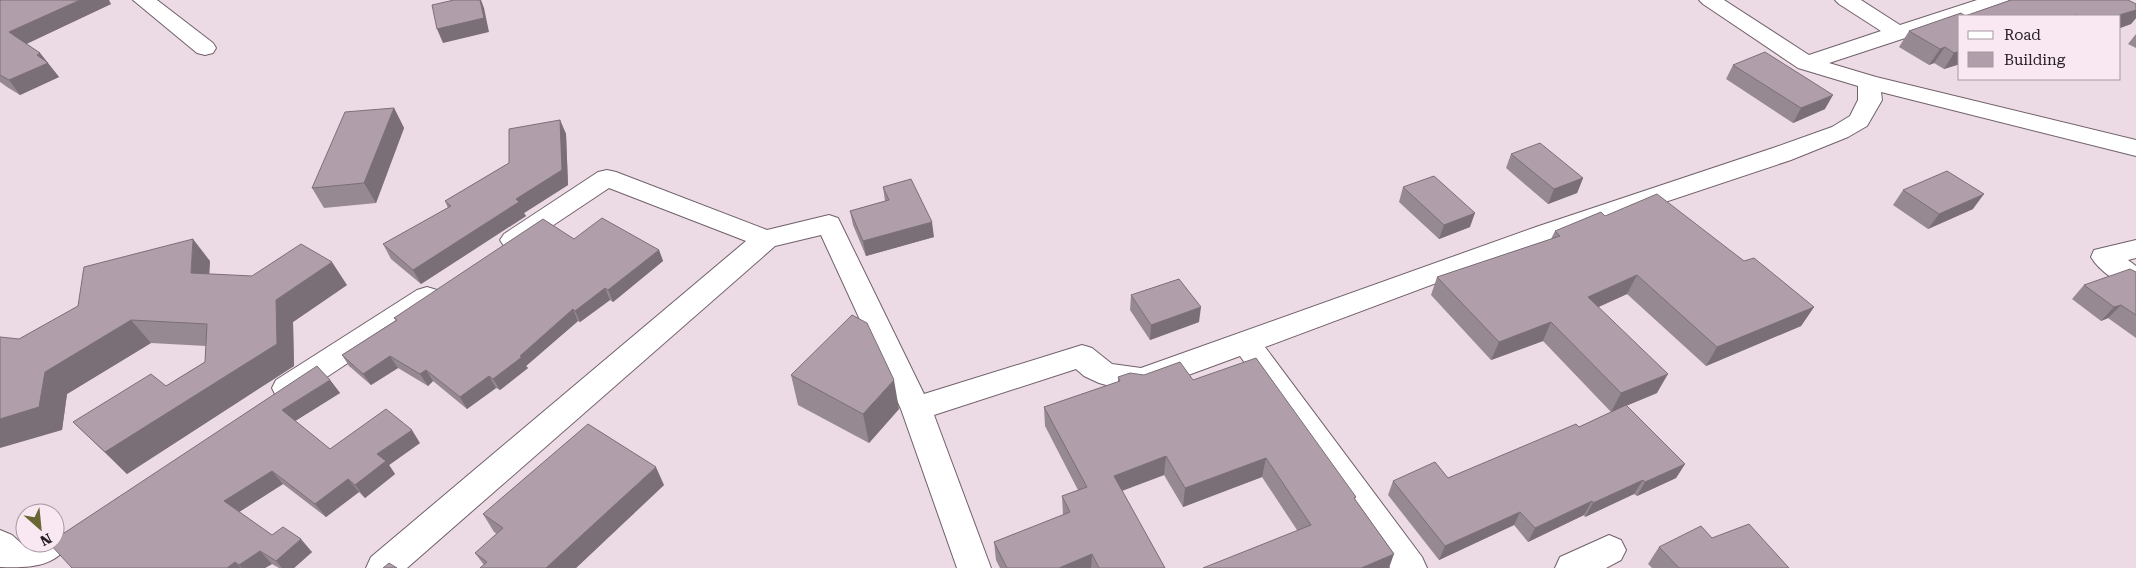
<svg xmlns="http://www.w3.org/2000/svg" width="2136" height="568" font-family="'Roboto Serif',serif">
	<rect width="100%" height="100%" fill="#ecdae5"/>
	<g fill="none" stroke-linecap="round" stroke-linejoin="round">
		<defs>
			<path id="street" d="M133,0H157L213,43L216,48L213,53L205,55L197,53Z
				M1699,0H1724L1809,55L1881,31L1839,4L1835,0H1861L1900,25L1977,0H2009L2005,4L1970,16H1960V20L1829,63L1876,77L2136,140V156L1881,92L1882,100L1867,126L1848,137L1791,160L1554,239L1265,347L1422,557L1427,568H1390L1240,356L1142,392L1117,388L1099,383L1084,376L1076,369L934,415L991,568H957L901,409L821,235L775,246L407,568H366L371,557L746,241L609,188L522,246L513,249L504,246L500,240L504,234L598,172L607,170L616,172L767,230L829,215L838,218L924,394L1082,345L1092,348L1112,364L1141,368L1536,227L1773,148L1832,127L1850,116L1858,100V86L1798,68L1703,4Z
				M2136,240V258L2128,260L2136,266V290C2120,285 2099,271 2091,257L2094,250Z
				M427,287L437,290L441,297L437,304L298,396L287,400L276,396L272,388L276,380L417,290Z
				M55,529L64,533L69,543C56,568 26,568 0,567V530L12,535L22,544L25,542L55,543Z
				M1609,535L1621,540L1626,550L1621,560L1606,568H1555L1560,557Z"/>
		</defs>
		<use href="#street" stroke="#70606a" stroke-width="2"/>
		<use href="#street" fill="#fff" fill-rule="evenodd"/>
	</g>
	<path fill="#978992" d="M0,0L111,4L26,44L40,53L59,77L20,95L7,87L0,82Z
		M2010,0H2128L2136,4V18L2131,24L2120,28V16H1960V64L1944,69L1934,63L1929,65L1899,47L1909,31L1961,13L1965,16Z
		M2136,34V48L2128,44Z
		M1733,65L1825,109L1793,123L1726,79Z
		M394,108L404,128L376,203L324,208L312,188Z
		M560,120L566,134L568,185L524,213L526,216L421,284L391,259L383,244L448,208L445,201L509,163Z
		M1511,154L1583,178L1577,193L1548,204L1506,168Z
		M883,187L934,237L866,256L853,225L850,211L885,201Z
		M1403,187L1470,227L1439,239L1399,202Z
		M1903,190L1973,209L1928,229L1893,205Z
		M1605,216L1744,261L1814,307L1801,326L1706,366L1627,294L1598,307L1657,393L1626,406L1685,464L1676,478L1637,496L1634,494L1585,517L1584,515L1528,542L1514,525L1439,560L1388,495L1393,481L1448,478L1579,427L1611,412L1543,341L1491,360L1431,295L1437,277L1551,239L1555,231Z
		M574,239L659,250L663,261L613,302L610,300L580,322L578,321L526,366L528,368L500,390L496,388L467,409L433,381L428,386L398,368L371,385L349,366L342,355L396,320L394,318Z
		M210,261L209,274L347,285L293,322L294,366L127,474L73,422L166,386L205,362L206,346L151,343L67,394L62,430L19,339Z
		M2136,272V338L2108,318L2101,321L2072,299L2084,285Z
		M1131,295L1199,322L1150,340L1130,310Z
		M791,375L899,409L869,443L798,405Z
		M1118,377L1193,380L1356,497L1355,499L1394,554L1297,530L1262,477L1183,507L1164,475L1122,491L1165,568H1000L996,560L994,542L1063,515L1062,496L1078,490L1045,426L1044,407L1118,382Z
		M330,380L340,393L295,421L330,449L420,443L389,465L395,474L365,498L359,492L326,517L283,484L239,512L272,535L312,552L294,568H279L272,564L265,568H72Z
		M664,485L576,568H480L484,565L475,553L497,534L494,532L483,514Z
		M1712,538L1789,568H1652L1648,564L1659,547Z"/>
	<path fill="#7b6f77" d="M80,0H109L111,4L20,47L9,32Z
		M480,0H481L484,8L489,32L443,43L437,29Z
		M2136,10V18L2131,24L2120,28V16H2116Z
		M1945,47L1934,63L1929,65L1940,49Z
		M1960,51V64L1944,69L1954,53Z
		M40,53L59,77L20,95L9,80Z
		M1833,95L1825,109L1793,123L1801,108Z
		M394,108L404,128L376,203L364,183Z
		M560,120L566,134L568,185L524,213L526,216L421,284L413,270L516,199Z
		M1583,178L1577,193L1548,204L1554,189Z
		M1984,194L1973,209L1928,229L1939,214Z
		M1475,213L1470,227L1439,239L1444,225Z
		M932,222L934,237L866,256L863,241Z
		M193,239L210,261L208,296L191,273Z
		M659,250L663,261L613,302L608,290Z
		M332,262L347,285L293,322L294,366L127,474L105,452L276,300Z
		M1637,275L1627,294L1579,316L1588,297Z
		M605,288L610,300L580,322L575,311Z
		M2121,305L2108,318L2101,321L2114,307Z
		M1201,307L1199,322L1150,340L1151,325Z
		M1814,307L1801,326L1706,366L1717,347Z
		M573,309L578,321L526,366L528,368L500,390L493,379Z
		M131,320L151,343L67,394L62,430L0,448V419L45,372Z
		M1551,322L1543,341L1491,360L1499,342Z
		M390,356L398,368L371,385L363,374Z
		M426,370L433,381L428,386L420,374Z
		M1668,374L1657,393L1611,412L1621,393Z
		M489,376L496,388L467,409L460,397Z
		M330,380L340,393L292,423L282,410Z
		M894,380L899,409L869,443L863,414Z
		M412,430L420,443L389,465L395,474L365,498L355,485L377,454Z
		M1166,456L1164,475L1113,494L1114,476Z
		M1266,458L1262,477L1183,507L1185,488Z
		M1685,464L1676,478L1637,496L1645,482Z
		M656,467L664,485L576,568H546Z
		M272,471L283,484L236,514L224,501Z
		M348,479L359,492L326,517L315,504Z
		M1643,480L1634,494L1585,517L1593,503Z
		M1592,501L1584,515L1528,542L1535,528Z
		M1520,512L1514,525L1439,560L1445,546Z
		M301,539L312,552L294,568H282L276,561Z
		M260,551L272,564L265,568H242L239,565Z
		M1092,554L1091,568H1059Z
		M1394,554L1389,568H1361Z
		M235,562L241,568H227Z"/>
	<path fill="#b09faa" stroke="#7b6f77" d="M0,0H80L9,32L40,53L37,55L48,63L9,80L0,75Z
		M454,0H480L484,18L437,29L432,5Z
		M2011,0H2128L2136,4V10L2116,16H2081L2077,15L2072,16H1960V51L1954,53L1945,47L1940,49L1909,31L1961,13L1965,16Z
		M1765,52L1833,95L1801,108L1733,65Z
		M394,108L364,183L312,188L345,112Z
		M560,120L562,170L516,199L519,202L413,270L383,244L451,206L445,201L509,163V129Z
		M1540,143L1583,178L1554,189L1511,154Z
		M1947,171L1984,194L1939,214L1903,190Z
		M1434,176L1475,213L1444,225L1403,187Z
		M911,179L932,222L863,241L850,211L889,200L883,187Z
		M1657,194L1744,261L1754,258L1814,307L1717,347L1637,275L1588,297L1668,374L1621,393L1551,322L1499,342L1437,277L1560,236L1555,231L1601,212L1605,216Z
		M602,218L659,250L608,290L605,288L575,311L573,309L520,356L522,357L493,379L489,376L460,397L426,370L420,374L390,356L363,374L342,355L397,320L394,318L543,219L574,239Z
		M193,239L191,273L252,276L301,244L332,262L276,300L277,344L105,452L73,422L151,374L166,386L205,362L207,324L131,320L45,372L39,407L0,419V337L19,339L78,306L84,267Z
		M2130,269L2136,272V315L2121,305L2114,307L2084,285Z
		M1179,279L1201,307L1151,325L1131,295Z
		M852,315L867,323L894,380L863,414L791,375Z
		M1256,358L1356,497L1354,498L1394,554L1361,568H1203L1311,525L1266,458L1185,488L1166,456L1114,476L1165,568H1099L1092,554L1059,568H1007L994,542L1070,512L1062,496L1087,487L1044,407L1120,381L1118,377L1130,373L1144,375L1180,362L1193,380Z
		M317,366L330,380L282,410L330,449L386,409L412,430L377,454L386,461L355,485L348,479L315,504L272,471L224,501L272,535L283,527L301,539L276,561L260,551L239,565L235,562L227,568H72L49,543H55V539Z
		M1626,405L1685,464L1645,482L1643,480L1593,503L1592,501L1535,528L1520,512L1445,546L1393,481L1435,462L1448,478L1576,424L1579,427Z
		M588,424L656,467L546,568H480L487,562L475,553L503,528L483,514Z
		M1749,524L1789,568H1679L1659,547L1701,526L1712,538Z
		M389,563L397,568H383Z"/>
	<rect x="1958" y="15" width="162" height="65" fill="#f9e7f2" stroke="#a597a0"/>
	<rect x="1968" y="31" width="25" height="8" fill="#ffffff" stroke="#a597a0"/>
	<text x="2004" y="40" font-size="15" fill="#272024">Road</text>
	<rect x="1968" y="52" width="25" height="15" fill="#b09faa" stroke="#a597a0"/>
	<text x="2004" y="65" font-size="15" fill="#272024">Building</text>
	<g transform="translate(40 528) rotate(153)"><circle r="24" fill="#f9e7f2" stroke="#a597a0"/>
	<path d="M0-4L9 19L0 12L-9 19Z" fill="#686632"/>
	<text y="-8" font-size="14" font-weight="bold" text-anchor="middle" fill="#272024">N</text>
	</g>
</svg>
